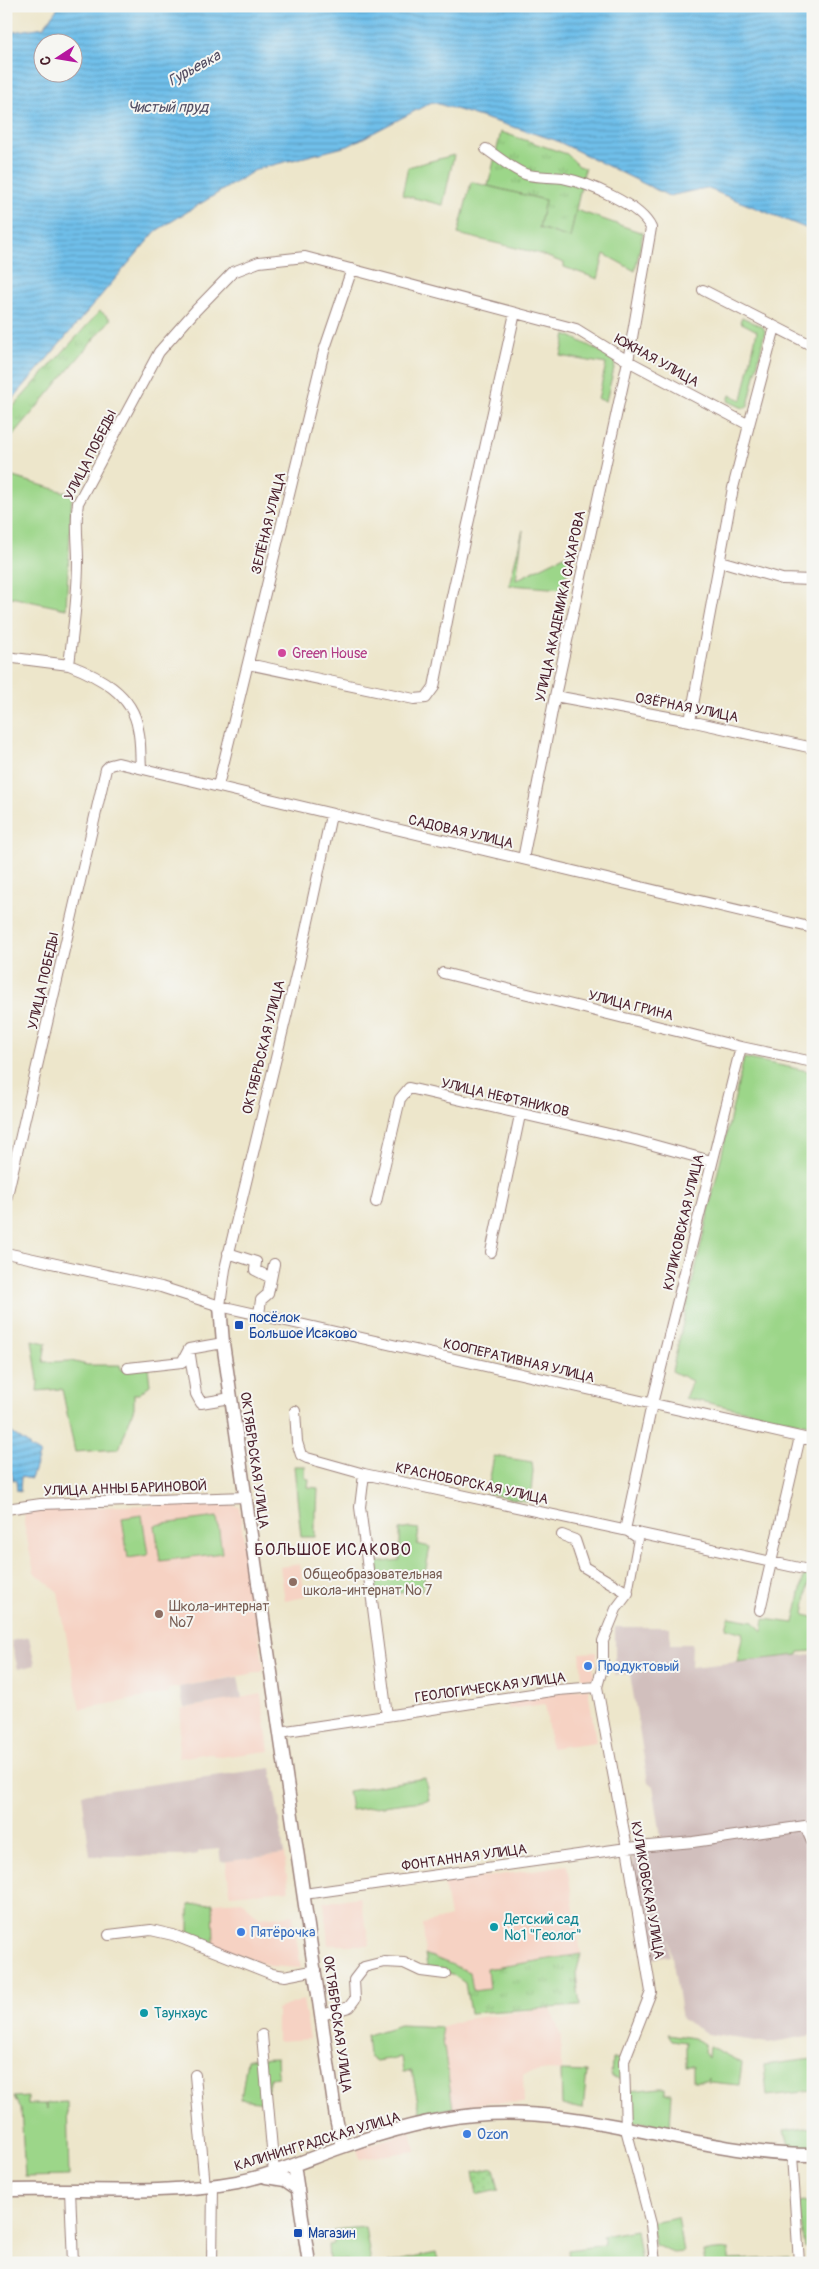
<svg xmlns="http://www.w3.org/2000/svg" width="819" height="2269" font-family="Pangolin,sans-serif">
	<defs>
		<pattern id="grass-tufts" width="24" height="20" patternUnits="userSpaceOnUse" patternTransform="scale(1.25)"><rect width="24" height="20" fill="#9cd689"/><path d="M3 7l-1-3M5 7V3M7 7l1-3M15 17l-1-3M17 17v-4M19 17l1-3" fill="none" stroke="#88b776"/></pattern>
		<pattern id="park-dots" width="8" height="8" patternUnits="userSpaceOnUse" patternTransform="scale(1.25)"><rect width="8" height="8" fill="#9cd689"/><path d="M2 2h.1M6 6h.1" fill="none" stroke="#88b776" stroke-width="1.8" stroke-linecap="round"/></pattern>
		<pattern id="water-rules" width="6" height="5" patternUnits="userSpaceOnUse" patternTransform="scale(1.25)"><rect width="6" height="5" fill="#6fbfea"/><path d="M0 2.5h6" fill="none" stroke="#5d9bbe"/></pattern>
	</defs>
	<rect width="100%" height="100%" fill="#f6f6f2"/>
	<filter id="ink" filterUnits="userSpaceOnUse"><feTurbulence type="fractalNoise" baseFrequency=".02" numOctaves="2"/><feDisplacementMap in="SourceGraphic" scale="10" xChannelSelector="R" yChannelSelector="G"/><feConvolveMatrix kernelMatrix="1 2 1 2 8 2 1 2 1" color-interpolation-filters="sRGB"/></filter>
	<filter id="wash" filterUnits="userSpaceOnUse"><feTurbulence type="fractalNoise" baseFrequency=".0096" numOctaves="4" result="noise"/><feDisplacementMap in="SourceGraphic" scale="20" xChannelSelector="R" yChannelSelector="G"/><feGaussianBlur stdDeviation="1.12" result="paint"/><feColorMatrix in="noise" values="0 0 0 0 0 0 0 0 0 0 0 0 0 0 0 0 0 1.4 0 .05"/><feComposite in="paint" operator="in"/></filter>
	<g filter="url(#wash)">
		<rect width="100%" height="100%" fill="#ede6cb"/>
		<path fill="#f6d2c3" d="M222,1502L239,1507L264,1669L261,1672L168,1689L169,1693L80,1709L58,1592L34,1572L24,1524L25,1510Z
			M300,1564L305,1597L285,1601L280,1567Z
			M596,1652L597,1664L593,1667L595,1678L582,1680L580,1653Z
			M588,1688L596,1742L551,1748L545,1704L508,1709L507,1699Z
			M261,1694L269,1751L220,1757L209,1753L178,1758L181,1709Z
			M284,1854L289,1890L230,1895L226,1861Z
			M567,1865L581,1954L487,1969L489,1989L472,1991L458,1966L425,1954L423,1924L450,1917L444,1883Z
			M360,1897L370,1945H328L324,1902Z
			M242,1901L259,1918L293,1915L301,1968L269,1966L214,1945L213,1903Z
			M303,2000L310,2039L277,2041V2009Z
			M551,2008L561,2037V2071L548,2070L523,2074L524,2103L490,2102L453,2108L441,2027L465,2019Z
			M411,2131L415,2151L360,2159L357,2149Z"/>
		<path fill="#d1bfbd" d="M615,1627H670V1644H692L691,1667L813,1654V2035L768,2043L708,2034L682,2019L669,1938L670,1956L646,1960L631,1853L663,1849L653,1786L648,1782L630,1674L615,1675Z
			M29,1637L35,1665L18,1669L11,1641Z
			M238,1677L242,1698L184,1708L179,1687Z
			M271,1768L284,1854L221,1862L219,1849L198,1851V1854L184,1856H90L82,1794Z"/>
		<path fill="url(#grass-tufts)" stroke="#737a5a" d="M501,132L567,154L579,166L585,168L570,238L539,228L545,200L488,186Z
			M100,311L111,319L6,444V412L12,408Z
			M425,1954L470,1972L473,1991L489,1989L487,1969L581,1954L576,1974L580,2006L470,2013L465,1983L452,1974L427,1966Z"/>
		<path fill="url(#park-dots)" stroke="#737a5a" d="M494,2168L499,2190L477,2195L473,2172Z"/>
		<path fill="#9cd689" stroke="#737a5a" d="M454,155L443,205L402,195L408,167Z
			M471,182L545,200L539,228L570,238L576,210L643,233L635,271L604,254L598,279L564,267V263L537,253L458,234Z
			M742,317L763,327L765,331L748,406L743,408L728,401L730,395L742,400L757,331L740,322Z
			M566,334L613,358L615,364L606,401L598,399L606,364L561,356Z
			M6,475L72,494L66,609L6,596Z
			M523,530L516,580L572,552L563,589L509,585Z
			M744,1058L813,1072V1425L685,1398L692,1381L672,1371Z
			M32,1340L46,1343L43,1362L71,1361L87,1365H120L121,1370L148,1367L150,1385L139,1394H134V1408L119,1449L75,1452L62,1389L37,1391L38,1381Z
			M494,1456L532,1462L533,1471L530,1502L487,1494Z
			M294,1466H305V1478L309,1479L308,1487L318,1488L317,1511H315V1537H301Z
			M142,1515L148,1555L128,1558L122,1518Z
			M217,1517L222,1553L160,1561L155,1525Z
			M410,1528L419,1529L417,1544L430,1547L422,1590L377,1596L372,1563L400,1560V1530Z
			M804,1574L810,1576L804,1615L813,1617V1651L799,1652L798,1655L737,1662L743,1633L726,1628L729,1617L753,1621L762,1631L764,1619L794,1623Z
			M425,1778L429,1800L351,1810L348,1791Z
			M213,1903L214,1945L189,1935V1905Z
			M400,2025L441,2027L453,2108L420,2113L412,2071L403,2072L401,2057L376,2061L369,2056L367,2035Z
			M668,2034L693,2038L705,2044L704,2052L708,2058L709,2046L742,2063L739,2085L711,2082L709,2084V2078L708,2081H693V2066H686V2042L672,2040Z
			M277,2058L278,2077L270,2078L265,2102L241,2099L247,2059Z
			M612,2059H621L624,2079L611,2077Z
			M813,2059V2091L767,2096L764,2065Z
			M561,2071L587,2072L583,2109L562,2105Z
			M660,2088H665V2093H672L670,2127L631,2121L628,2091Z
			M28,2096V2104H46L47,2109V2103L67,2102L69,2176L25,2177L21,2109L14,2097Z
			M813,2127V2147L782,2150L788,2145L784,2131Z
			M813,2201V2246L805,2248L798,2203Z
			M677,2217L683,2252L673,2253L655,2245L652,2222Z
			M365,2227L371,2263H347V2260L329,2262L328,2245L334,2244L333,2230Z
			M636,2230L641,2263H569L568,2250L604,2245L602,2236Z
			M729,2250V2260L789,2258L790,2263H705L703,2252Z
			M436,2253L439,2263H389L393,2262Z"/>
		<path fill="url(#water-rules)" stroke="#5c6f8a" fill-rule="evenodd" d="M59,6H813V231L706,188L669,196L555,140L432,102L348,146L257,169L156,231L6,407V33L44,27ZM42,42H72V72H42Z
			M8,1426L12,1433L29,1445L30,1448L40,1453L31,1479L21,1477L20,1492L17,1491L16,1481L13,1480L12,1474L6,1469L11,1466L8,1464L6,1427Z"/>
	</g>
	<g filter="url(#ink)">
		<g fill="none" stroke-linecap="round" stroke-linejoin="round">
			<defs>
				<path id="pedestrian" d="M628,1593L638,1539L629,1533"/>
				<path id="minor" d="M486,149C498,157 512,169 525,174C537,178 551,176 563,178C588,183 641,205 651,228L628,361L555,696L523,859
					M703,290L813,346
					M749,425L775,327
					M720,561L782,579L813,580
					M6,657L69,665
					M248,664L414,699L426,698L434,687L452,596L515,313
					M555,696L690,721L813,748
					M141,768C140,755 141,741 138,729C133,694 98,676 69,665C73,631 78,596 78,561C78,541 75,523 78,503L159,352L196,310L233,272L259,262L305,257L576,329L628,361L749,425L733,488L690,721
					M218,786L324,351L352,269
					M443,973L741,1047L813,1062
					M6,1200L106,769L110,765L118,763L813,928
					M376,1202L400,1099L409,1088L635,1140L711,1161
					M491,1252L520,1115
					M6,1253L161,1287L220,1306L813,1440
					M228,1253L256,1262L255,1270L271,1278
					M220,1306L225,1269L299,963L331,815
					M259,1314L261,1300L268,1294L274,1264
					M223,1343L189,1349L196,1394L201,1403L231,1398
					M128,1368L182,1362L189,1349
					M295,1411L297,1442L301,1455L307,1458L364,1474L813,1571
					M364,1474L360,1507L387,1716
					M6,1509L41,1504L246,1497
					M625,1530L652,1404L741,1047
					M562,1535L575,1540L584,1567L628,1593L616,1609L603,1641V1665L597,1687L627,1848L651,1992L624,2061L626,2129L651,2224L655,2263
					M760,1610L800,1437
					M280,1732L558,1690L597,1687
					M304,1894L627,1848L693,1842L805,1826L813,1844
					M109,1935L151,1930L173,1935L272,1974L285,1976L316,1970
					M322,2015L349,2007L355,1999L354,1980L364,1967L384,1962L404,1963L421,1971L445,1974
					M262,2035L274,2172
					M195,2075L205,2187
					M792,2155L799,2263
					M70,2190L73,2263
					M212,2263L213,2186"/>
				<path id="tertiary" d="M220,1306L223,1343L336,2118L342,2147
					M294,2165L309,2263
					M266,2177L285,2180L298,2189
					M6,2190C83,2188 161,2196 237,2182C273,2175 307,2159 342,2147C384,2132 430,2119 474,2115C588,2104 699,2156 813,2155"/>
			</defs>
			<use href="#pedestrian" stroke="#9c827b" stroke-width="10"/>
			<use href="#minor" stroke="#9c827b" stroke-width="12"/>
			<use href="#tertiary" stroke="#9c827b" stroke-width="15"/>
			<use href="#pedestrian" stroke="#fff" stroke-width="8"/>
			<use href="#minor" stroke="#fff" stroke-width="10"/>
			<use href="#tertiary" stroke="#fff" stroke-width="12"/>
		</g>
	</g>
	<circle fill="#d1479c" stroke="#f6f6f2" stroke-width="2" cx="282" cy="653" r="5"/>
	<g fill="#1a4fb4" stroke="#f6f6f2" stroke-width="2">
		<rect x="234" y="1320" width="10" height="10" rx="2.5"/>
		<rect x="293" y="2228" width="10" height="10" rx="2.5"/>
	</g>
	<g fill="#8d6e63" stroke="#f6f6f2" stroke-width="2">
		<circle cx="293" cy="1582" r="5"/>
		<circle cx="159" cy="1614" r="5"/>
	</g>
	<g fill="#3f7fe0" stroke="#f6f6f2" stroke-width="2">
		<circle cx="588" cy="1666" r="5"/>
		<circle cx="241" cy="1932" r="5"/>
		<circle cx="467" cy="2134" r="5"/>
	</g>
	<g fill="#0f9aa8" stroke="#f6f6f2" stroke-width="2">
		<circle cx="494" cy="1927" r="5"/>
		<circle cx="144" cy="2013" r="5"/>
	</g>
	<g text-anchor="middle" stroke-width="4" stroke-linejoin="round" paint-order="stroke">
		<g font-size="14" fill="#4a1f2b" stroke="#f6f6f2">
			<text transform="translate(657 360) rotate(29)" y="5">ЮЖНАЯ УЛИЦА</text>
			<text transform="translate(90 455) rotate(-63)" y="5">УЛИЦА ПОБЕДЫ</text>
			<text transform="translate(268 523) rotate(-76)" y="5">ЗЕЛЁНАЯ УЛИЦА</text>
			<text transform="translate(560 606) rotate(-78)" y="5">УЛИЦА АКАДЕМИКА САХАРОВА</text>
			<text transform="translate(687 707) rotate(11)" y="5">ОЗЁРНАЯ УЛИЦА</text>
			<text transform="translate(461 831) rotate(13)" y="5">САДОВАЯ УЛИЦА</text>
			<text transform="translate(43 981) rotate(-77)" y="5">УЛИЦА ПОБЕДЫ</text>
			<text transform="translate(631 1005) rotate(14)" y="5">УЛИЦА ГРИНА</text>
			<text transform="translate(263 1047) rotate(-76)" y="5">ОКТЯБРЬСКАЯ УЛИЦА</text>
			<text transform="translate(505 1097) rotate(13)" y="5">УЛИЦА НЕФТЯНИКОВ</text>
			<text transform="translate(683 1222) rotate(-77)" y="5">КУЛИКОВСКАЯ УЛИЦА</text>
			<text transform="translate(519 1360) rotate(13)" y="5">КООПЕРАТИВНАЯ УЛИЦА</text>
			<text transform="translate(255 1460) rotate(82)" y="5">ОКТЯБРЬСКАЯ УЛИЦА</text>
			<text transform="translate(472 1483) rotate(12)" y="5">КРАСНОБОРСКАЯ УЛИЦА</text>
			<text transform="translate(125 1488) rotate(-2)" y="5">УЛИЦА АННЫ БАРИНОВОЙ</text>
			<text transform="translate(490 1687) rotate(-8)" y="5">ГЕОЛОГИЧЕСКАЯ УЛИЦА</text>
			<text transform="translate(464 1857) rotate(-8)" y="5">ФОНТАННАЯ УЛИЦА</text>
			<text transform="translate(648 1890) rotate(80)" y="5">КУЛИКОВСКАЯ УЛИЦА</text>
			<text transform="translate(338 2024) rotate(82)" y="5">ОКТЯБРЬСКАЯ УЛИЦА</text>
			<text transform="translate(317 2141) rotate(-17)" y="5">КАЛИНИНГРАДСКАЯ УЛИЦА</text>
		</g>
		<g font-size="14" fill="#b23c85" stroke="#f6f6f2" text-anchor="start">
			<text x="292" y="658">Green House</text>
		</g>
		<g font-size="14" fill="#164399" stroke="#f6f6f2" text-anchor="start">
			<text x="249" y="1322">посёлок<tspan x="249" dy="16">Большое Исаково</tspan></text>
			<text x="308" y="2238">Магазин</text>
		</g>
		<g font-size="14" fill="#785e54" stroke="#f6f6f2" text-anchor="start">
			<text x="303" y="1579">Общеобразовательная<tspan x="303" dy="16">школа-интернат № 7</tspan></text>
			<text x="169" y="1611">Школа-интернат<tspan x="169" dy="16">№7</tspan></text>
		</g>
		<g font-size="14" fill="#366cbe" stroke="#f6f6f2" text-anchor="start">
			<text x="598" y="1671">Продуктовый</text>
			<text x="251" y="1937">Пятёрочка</text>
			<text x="477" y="2139">Ozon</text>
		</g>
		<g font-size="14" fill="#0d838f" stroke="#f6f6f2" text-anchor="start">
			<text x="504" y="1924">Детский сад<tspan x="504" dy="16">№1 "Геолог"</tspan></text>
			<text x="154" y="2018">Таунхаус</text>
		</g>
		<g font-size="15" font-style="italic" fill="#554f64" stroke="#f6f6f2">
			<text transform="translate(194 68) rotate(-29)" y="5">Гурьевка</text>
			<text x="168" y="112">Чистый пруд</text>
		</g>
		<g font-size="16" letter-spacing="1" fill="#4a1f2b" stroke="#f6f6f2">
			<text x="333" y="1555">БОЛЬШОЕ ИСАКОВО</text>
		</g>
	</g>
	<rect width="819" height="2269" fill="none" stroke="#f6f6f2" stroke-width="25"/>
	<g transform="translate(58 58) rotate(258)"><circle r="24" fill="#f6f6f2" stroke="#b1a0a2"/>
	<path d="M0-4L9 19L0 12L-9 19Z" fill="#b5179e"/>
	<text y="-8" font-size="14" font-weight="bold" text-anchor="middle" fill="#4a1f2b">С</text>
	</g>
</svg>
